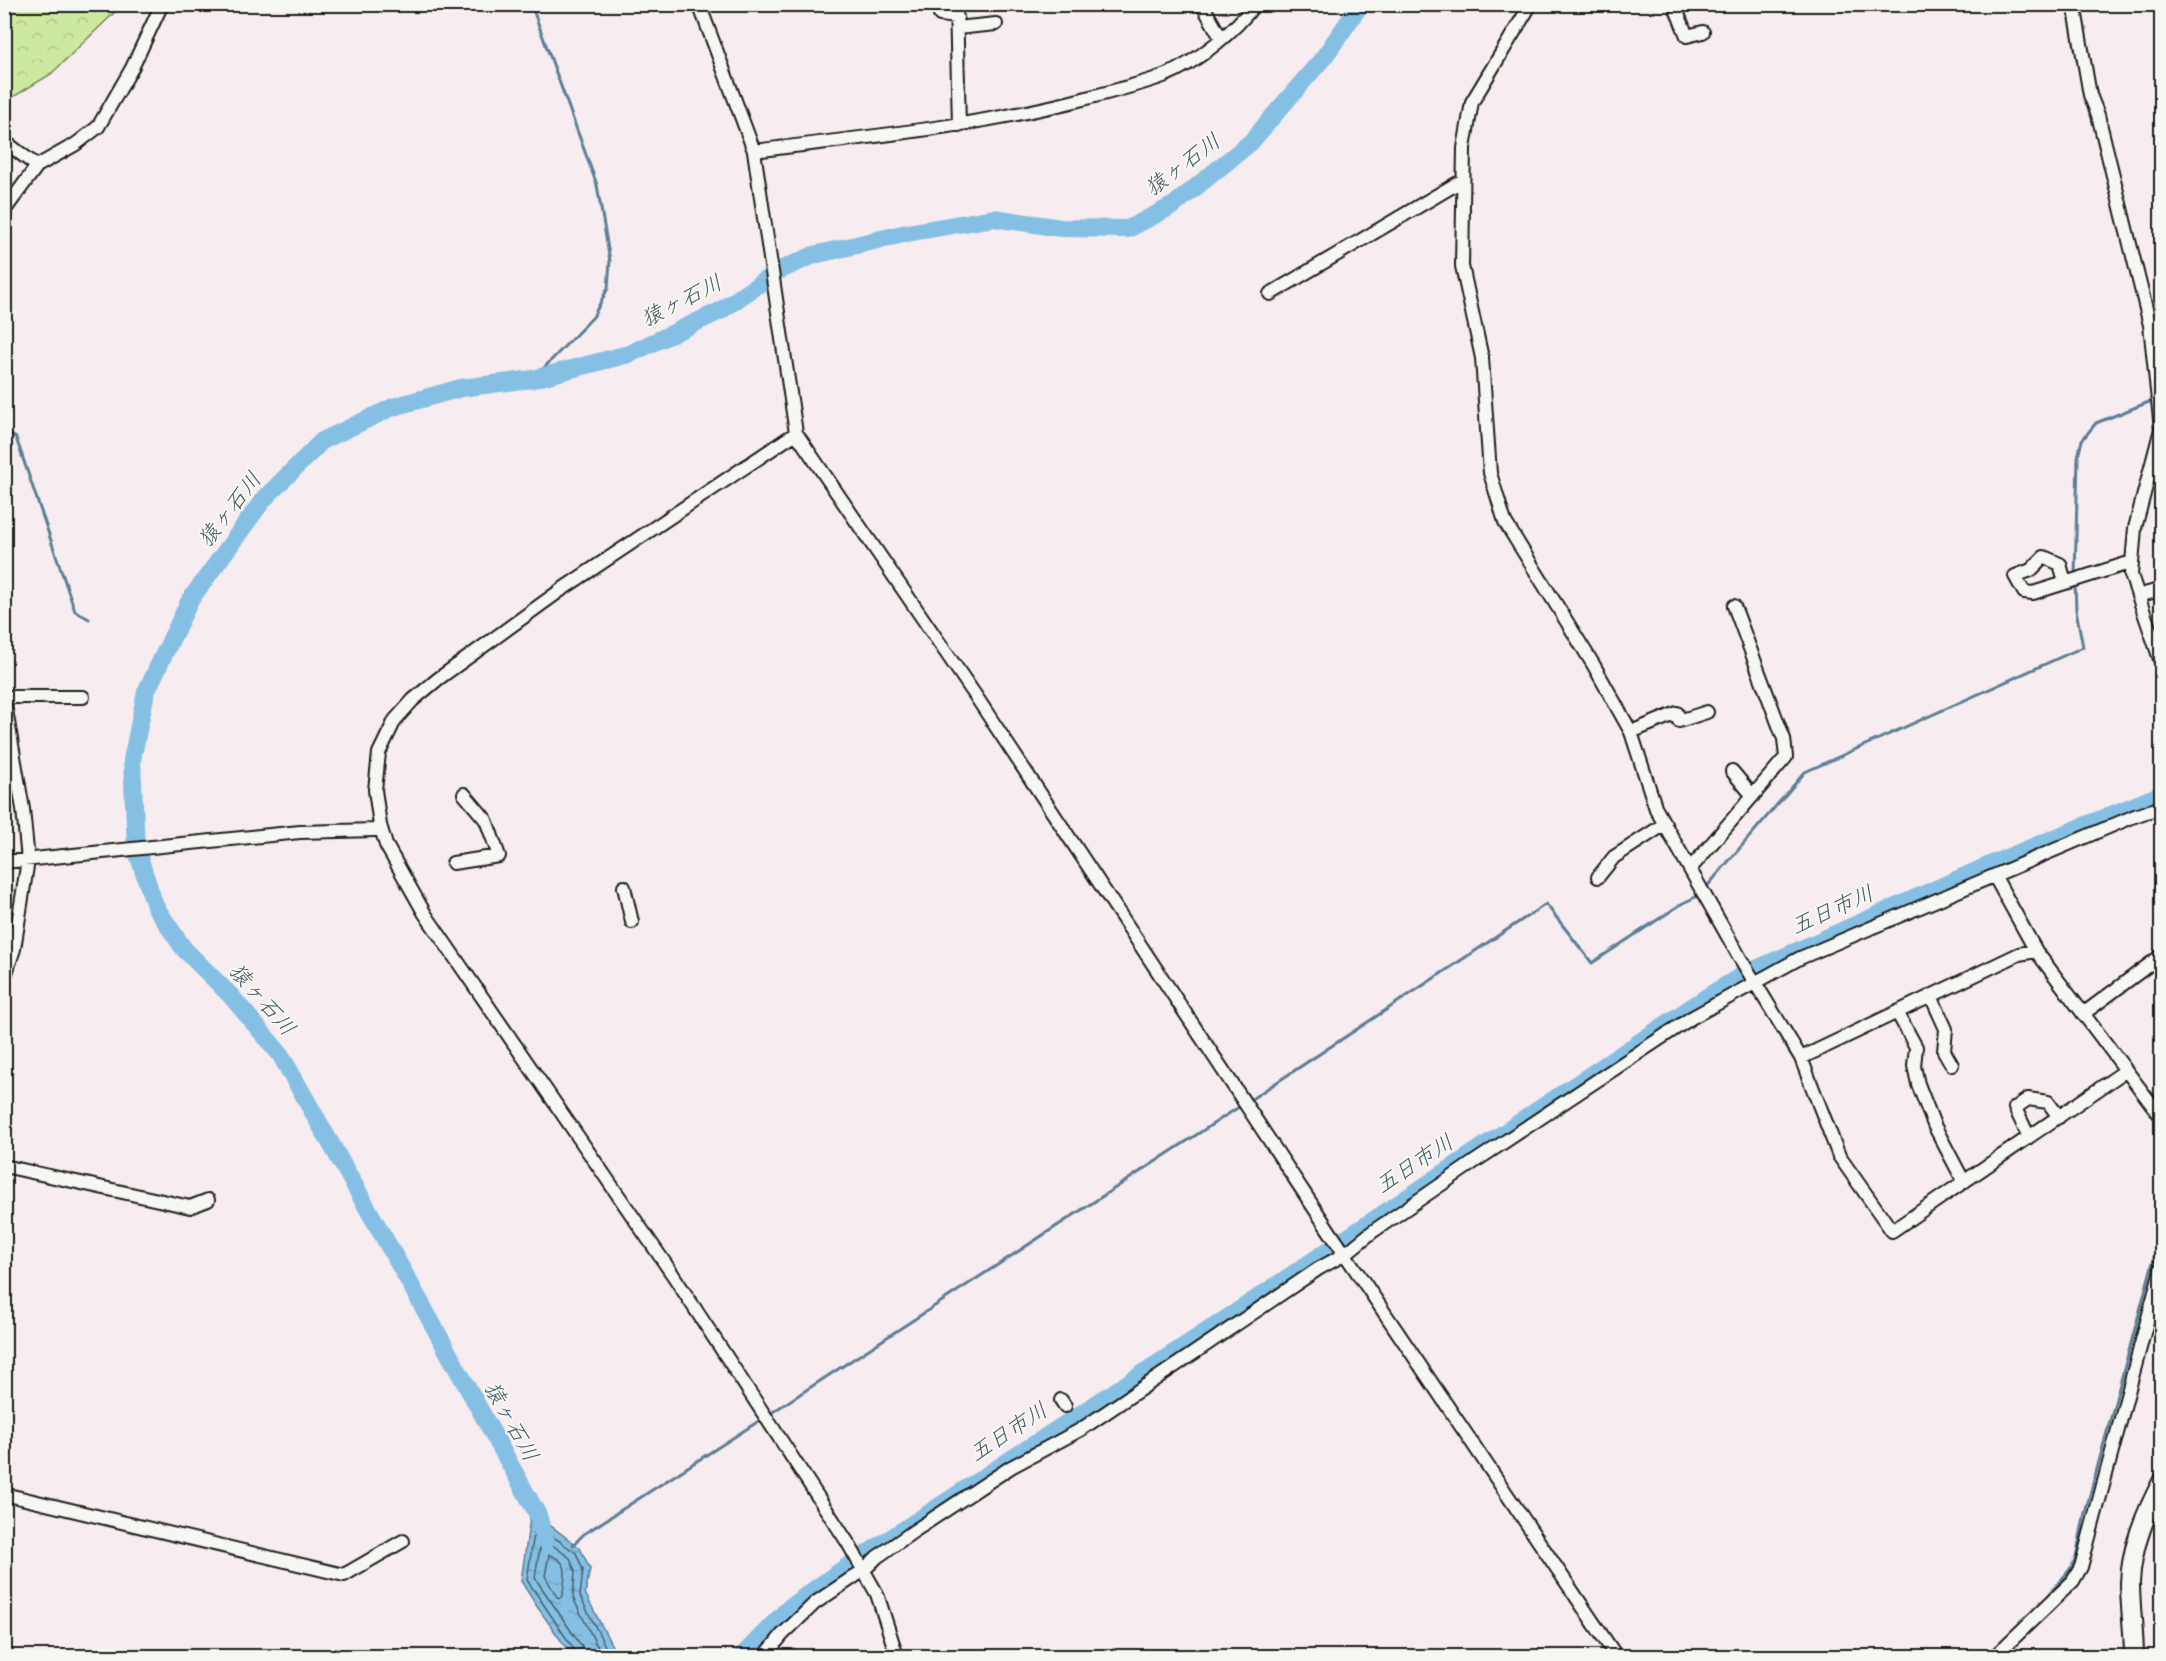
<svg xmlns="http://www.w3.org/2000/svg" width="2166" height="1661" font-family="Mynerve,'Klee One',sans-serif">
	<defs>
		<pattern id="forest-crowns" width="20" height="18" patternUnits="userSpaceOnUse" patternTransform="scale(1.5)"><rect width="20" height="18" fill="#cde89f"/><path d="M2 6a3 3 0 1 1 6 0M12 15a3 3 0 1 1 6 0" fill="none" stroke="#afc688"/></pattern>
		<pattern id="water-ripples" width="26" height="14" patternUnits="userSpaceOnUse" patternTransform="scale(1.5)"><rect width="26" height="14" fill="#85c0e4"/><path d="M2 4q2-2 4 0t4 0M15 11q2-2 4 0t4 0" fill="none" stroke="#72a4c3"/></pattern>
	</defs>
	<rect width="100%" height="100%" fill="#f7ecef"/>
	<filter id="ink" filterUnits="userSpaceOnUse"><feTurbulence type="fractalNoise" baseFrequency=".0167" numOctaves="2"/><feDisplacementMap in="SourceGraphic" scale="12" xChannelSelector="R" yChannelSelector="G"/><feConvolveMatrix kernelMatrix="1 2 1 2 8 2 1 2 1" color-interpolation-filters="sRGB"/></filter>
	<g filter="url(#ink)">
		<path fill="url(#forest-crowns)" stroke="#74825e" stroke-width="1.5" d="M4,5H113L114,13L51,74L5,102Z"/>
		<path fill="url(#water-ripples)" stroke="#5b7e94" stroke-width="1.5" d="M531,1511L580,1548L590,1569L585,1593L617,1656H572L536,1605L521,1581Z"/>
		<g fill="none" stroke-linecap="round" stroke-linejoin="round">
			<path stroke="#465e6c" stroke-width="1.5" d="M549,1555C573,1562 563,1578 563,1596L560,1598L557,1597L545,1576Z
				M576,1656L575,1651L527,1580L535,1527L537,1525L576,1553L583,1570L580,1596L610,1656
				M584,1656L582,1647L535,1578L541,1541L543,1538L570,1558L575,1571L573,1598L602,1656"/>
			<path stroke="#5b7e94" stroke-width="3" d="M531,4L597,185L610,261L608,288L593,317L533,379
				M4,430L16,438L75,611L89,619
				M2075,576L2078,457L2082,440L2096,423L2154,400
				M1704,890L1805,772L2083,647L2076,610L2075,583
				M1247,1102L1546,904L1592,963L1683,903L1700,895
				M768,1415L1242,1105
				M573,1545L584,1534L762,1419
				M2044,1601L2071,1568L2076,1557L2084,1517L2162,1229"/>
			<path stroke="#85c0e4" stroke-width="18" d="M545,1540L538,1515L407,1278L280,1054L231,996L184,949L155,906L136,848L132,760L146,692L190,600L263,500L322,441L393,407L461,388L533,379L629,354L720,311L778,271L814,255L907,233L994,218L1061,228L1128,229L1174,205L1251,142L1324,57L1361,4
				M742,1656L790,1607L839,1572L1235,1313L1707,997L1743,975L2001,860L2162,794"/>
			<defs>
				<path id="minor" d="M699,4L754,151L796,433L975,695L1330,1232L1616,1656
					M956,4L959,125
					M1202,4L1221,38
					M1531,4L1472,102L1464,148L1462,266L1482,358L1490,473L1505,522L1593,664L1631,732L1656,809L1740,958L1801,1058L1839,1156L1892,1231L2125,1071
					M1674,4L1687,36L1703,32
					M2074,4L2090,95L2098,115L2150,325L2161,429L2135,528L2131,575L2162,665
					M940,15L957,17
					M957,28L996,24
					M4,141L37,166
					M754,151C864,137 975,127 1083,99C1110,92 1139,85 1166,75C1197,62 1235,31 1255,4
					M4,211L37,166L76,144L98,127L132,68L162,4
					M1270,294L1463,180
					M796,433L561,590L438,679L413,700L395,720L379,753L375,790L380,825L386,845L425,914L673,1275L848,1543L877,1594L897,1656
					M2065,582L2060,564L2044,557L2031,570L2015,576L2024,592L2033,593L2132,562
					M2138,596L2162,589
					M4,697H83
					M4,698L23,809L28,860L14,949L4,979
					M1631,732L1677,713L1679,721L1707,712
					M1732,771L1753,796
					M4,862L300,832L375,830L380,825
					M453,863L499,856L486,820L464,794
					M1690,869L1786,757L1784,739L1734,606
					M1598,877L1614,857L1665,824
					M1995,877L2036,951
					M624,887L632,922
					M1931,996L1946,1029L1944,1051L1952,1065
					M1897,1012L1916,1047L1914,1066L1918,1084L1934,1125L1964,1182
					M2083,1014L2162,955
					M1801,1058L2019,954L2036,951L2162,1118
					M2029,1137L2015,1108L2028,1099L2048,1102L2059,1117
					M4,1166L190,1207L208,1200
					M1061,1400L1065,1406
					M4,1494L344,1575L403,1541
					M765,1656L782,1635L815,1603L864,1570L877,1557L914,1531L1011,1467L1080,1430L1318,1269L1345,1254L1372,1232L1477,1160L1691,1018L1800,958L2137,815L2162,807
					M1995,1656L2073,1581L2081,1567L2162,1266"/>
				<path id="highway" d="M2134,1656C2134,1632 2130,1607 2130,1583C2131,1547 2146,1513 2162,1482"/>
			</defs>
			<use href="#minor" stroke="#1c1c1c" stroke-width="16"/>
			<use href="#highway" stroke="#1c1c1c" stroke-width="22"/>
			<use href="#minor" stroke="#f6f6f2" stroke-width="12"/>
			<use href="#highway" stroke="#f6f6f2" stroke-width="18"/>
		</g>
	</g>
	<g text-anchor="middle" stroke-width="4.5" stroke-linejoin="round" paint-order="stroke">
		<g font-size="22" font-style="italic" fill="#415562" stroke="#f6f6f2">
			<text transform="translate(1182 164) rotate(-37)" y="8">猿ヶ石川</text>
			<text transform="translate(681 300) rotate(-27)" y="8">猿ヶ石川</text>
			<text transform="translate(229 509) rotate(-52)" y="8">猿ヶ石川</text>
			<text transform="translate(1832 909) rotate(-24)" y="8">五日市川</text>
			<text transform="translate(263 999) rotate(49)" y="8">猿ヶ石川</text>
			<text transform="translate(1414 1163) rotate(-33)" y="8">五日市川</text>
			<text transform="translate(512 1421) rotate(61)" y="8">猿ヶ石川</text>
			<text transform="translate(1008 1431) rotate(-33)" y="8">五日市川</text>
		</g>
	</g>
	<rect width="2166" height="1661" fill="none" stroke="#f6f6f2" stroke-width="24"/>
	<rect x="12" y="12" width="2142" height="1637" fill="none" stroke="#1c1c1c" stroke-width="2" filter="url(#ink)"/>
</svg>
